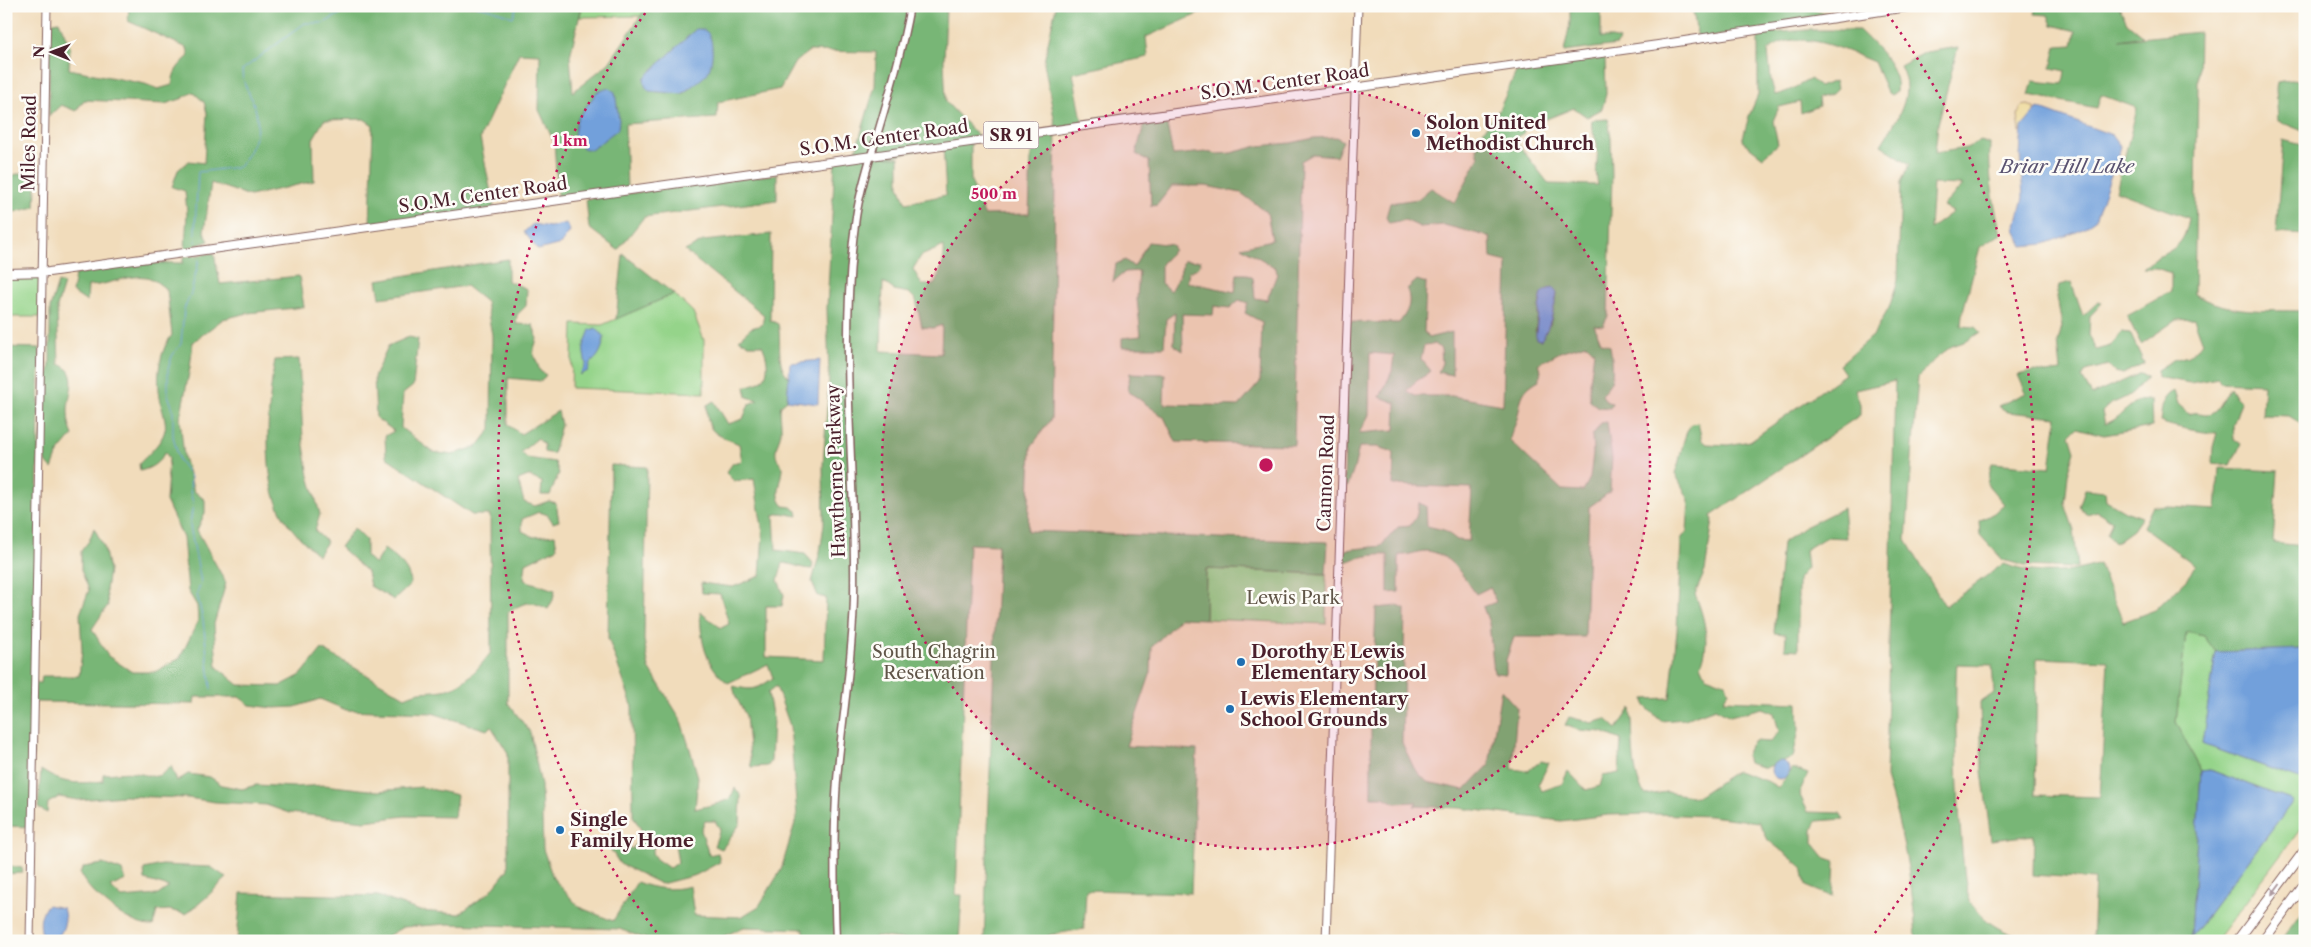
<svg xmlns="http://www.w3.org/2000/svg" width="2311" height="947" font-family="'Libre Caslon Text',serif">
	<rect width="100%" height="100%" fill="#fdfcf7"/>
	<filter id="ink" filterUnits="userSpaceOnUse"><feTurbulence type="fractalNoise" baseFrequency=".02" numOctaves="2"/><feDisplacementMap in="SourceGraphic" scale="10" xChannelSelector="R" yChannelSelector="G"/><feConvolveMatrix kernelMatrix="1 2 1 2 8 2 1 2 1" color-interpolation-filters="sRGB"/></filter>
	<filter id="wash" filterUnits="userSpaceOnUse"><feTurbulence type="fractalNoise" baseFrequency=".0096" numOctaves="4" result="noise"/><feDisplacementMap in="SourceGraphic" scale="20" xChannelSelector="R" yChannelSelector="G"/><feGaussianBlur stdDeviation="1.12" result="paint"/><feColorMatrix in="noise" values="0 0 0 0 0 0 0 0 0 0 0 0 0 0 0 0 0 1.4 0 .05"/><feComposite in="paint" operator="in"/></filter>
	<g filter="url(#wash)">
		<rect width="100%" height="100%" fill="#f1dcbb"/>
		<path fill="#95d48a" stroke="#707a5a" d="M582,6H643L644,11L641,16L580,17Z
			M6,273H42L41,317H6Z
			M674,294L693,312L704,340V393L571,388L573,324L602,325Z
			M1206,569L1326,574V624L1205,619Z
			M2186,632L2204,636L2216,652L2202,744L2305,781V823L2216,941H2193L2191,937L2293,801L2210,770L2201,771L2176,722Z"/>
		<path fill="#78b676" stroke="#616a50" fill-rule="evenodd" d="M129,6H582L570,56L573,92L609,63L644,11L661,6H946L944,62L946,102L981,139L971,141V181L984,215L1029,214L1032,132L1056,129L1044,62L1056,6H1216L1146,37L1148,57L1073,73L1083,125L1056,129L1051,419L1031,447L1028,531L1328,542L1326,574L1206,569L1205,619L1180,618L1152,647L1151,672L1126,746L1197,750L1191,893L1086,890L1084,929L1049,935L1047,941H984L998,545L969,544L956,895H962L959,941H917L875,936L874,941H804V929L744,927L713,941H652L619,929L449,924L403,927L379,941L237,939L241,893L378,896L420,911L459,914L490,892L508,869V753L491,726L487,730L432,713L346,710L320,699L295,707L274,708L250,705L239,697H195L194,704L34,702L31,827L6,826V347L40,348L34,683H41L42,676H79L82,651L80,614L89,590L81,570V551L89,541L94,528L104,547L109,570L106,590L108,605L92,629L108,656L132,672H155L180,658L198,621L197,606L188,591L183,538L166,501L169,458L165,452C159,463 152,468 140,471L139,464C148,454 162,443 165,430C167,421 162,411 161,403C156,380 158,353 172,335L167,290C162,286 154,279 147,277C128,274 107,286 88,286L87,302L72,292L75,275C110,267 147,262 183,263V257L214,253L220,284L299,276L304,307L248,313L223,319L193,342L190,368L180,418L184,457L194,491L205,500V513L197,530L226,583L214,624L217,667L239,685L280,686L301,675L322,649L405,697C422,689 425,693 443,690C462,688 480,667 491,652L490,515H472L386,457L385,436L394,431L376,418L374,377L388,346L409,337L418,339L413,386L403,394L401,428L433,452L452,455L478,446L491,429L492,335L486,302L466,286L380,298L377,280L508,259V281L527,289L526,306L517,315L516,324L533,325L537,339L533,352L540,371L546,375L541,381L508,378V425L521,434L558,411L561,425L553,454L544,452V445L538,438L521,452L527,458L555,462L559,473L550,495H541L542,482L528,476L518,480L524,502L535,506L549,501L556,503L559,521L553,523L548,515L539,512L522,519V531L534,537L555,535L557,548L526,563L524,580L555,590L553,600L548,609C529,600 527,601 508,612V703L530,732L541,785L543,849L553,878L579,907L613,921L637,882C653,889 673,891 690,886L694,915L741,917L759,906L781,870L797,816L790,726L776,686L768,693L773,719L771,761L768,766L751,767L746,716L736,697L733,686C753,691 756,690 773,678L768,664L728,683C704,664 701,640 700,612L721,628L729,624L720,594L702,593L701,583L733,587L760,576L763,533L754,479L734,481L726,473L733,463L742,461L739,444C716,434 706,434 707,405L714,401L728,424L743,419L749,404L758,400L747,397L745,387C750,385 757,384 761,381C771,373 767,355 762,345H749L739,339L751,328L762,325L764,315L685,251L703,241L771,234L770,320L778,324C782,340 775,365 789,377L787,400L781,405C779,414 781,416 781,425C783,442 767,451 783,467C783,481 773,495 784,506L791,507L797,511L798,516L781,513L774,515L776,550L805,554L813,563L812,569C801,569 794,564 783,563L778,580L784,595L782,606H766V657L824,660L826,598L818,596L812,582L820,552L824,524L823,466L829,378L827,308L835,160L854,157L875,86L876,52L809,51L795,62L780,89L718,102L717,118L625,124L627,190L558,199L554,142L539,110L540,54L519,53L480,138L494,208L370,226L373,125L364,119L324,120L313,139L314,181L250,196L211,183L204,232L209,241L185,249L187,212L185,191L172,187L178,170L189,161L204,163L207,113L204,102L193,92L181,99L165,104L84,100L76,111L61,105L49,116V23L59,21L70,47L69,69L145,84L158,89L172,85C173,71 179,65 189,56L187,48L128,21ZM696,29L692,86L683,94L649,91L644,78ZM943,145L946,195L906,203L899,186V157H887ZM944,246C945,260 941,273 934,285H922L913,269L921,256ZM883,282L894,290L909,293L916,300L922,327L933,328L942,325L941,354L881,351Z
			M1570,6H1601V38H1612L1619,40L1617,45L1564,52L1570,23Z
			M1692,6H1804L1838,17L1698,39Z
			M2037,6H2119L2127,23L2143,36L2120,40L2199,32L2194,294C2227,314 2267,310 2305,311V426L2289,416L2262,415L2264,384L2220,382L2218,378L2190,383L2157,377V370L2173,360L2188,356L2203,343L2194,319L2176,320L2141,344L2127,316L2171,291V273L2156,268H2143C2168,247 2183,254 2189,218L2116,191L2137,108L2101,95L2097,108L2029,95L2033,81L2063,84L2065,71L2051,68L2056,46L2073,45L2076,31L2052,25L2048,15L2035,14Z
			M1807,30H1859C1875,46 1900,67 1896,92L1891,95L1887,92L1874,62C1846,51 1795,25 1768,51L1771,80L1775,95C1792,91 1796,86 1811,79L1819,87L1835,81L1837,89L1832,94L1818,98L1819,106L1801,113L1800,102L1779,107L1773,121L1778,144L1763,157L1742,141L1749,116L1758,95V34Z
			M1958,47L1938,124L1935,153L1966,148L1981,141L1990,144C1988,174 1994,205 2001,234L1980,247L1962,315L1961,326L1975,327L1980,332L1967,341L1952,346L1935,359L1918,377L1906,540L1945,606L2003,564C2034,575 2068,575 2099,564L2123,622L2155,610L2188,578L2195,565L2143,527L2153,506L2216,510L2219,468L2278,471L2273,543L2305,546V649L2216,652L2204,636L2186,632L2176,722L2201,771L2191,937L2193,941H2092L2095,879L2033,875L2034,835L1991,840L1982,771L1980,703L1994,693L1992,665L1957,664C1953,692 1959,886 1971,903C1989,927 2003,931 2030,941H1916C1914,888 1902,828 1886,778L1895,381L1855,390L1860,404V415L1711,516L1713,520L1705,571L1695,594C1704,616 1711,642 1701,665L1706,676L1725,683L1729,691L1723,700L1798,703L1799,730L1793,757L1765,768L1748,763C1745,753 1746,748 1755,741L1770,742L1779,731L1774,713L1762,708L1730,716L1715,708L1685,719L1661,721L1645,706L1644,699L1670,698L1677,631L1681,539L1687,531L1689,500L1675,473C1682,457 1681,440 1691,424L1698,423L1702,440L1707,444L1728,445L1750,441L1845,374L1839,365L1874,334L1889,308L1898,280L1901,182L1910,164L1881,145C1896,120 1916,96 1900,66L1926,52ZM1933,184L1963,185L1943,206L1953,212L1930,229ZM2037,658L2108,661L2100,797L2035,795Z
			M1605,58L1606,94L1602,109L1587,117L1574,108L1544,120H1526L1523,134L1514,139L1549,184L1598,185C1594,171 1599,158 1597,144C1595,135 1590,129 1592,120L1608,119L1611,138L1612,175L1608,316L1603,326L1594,325L1601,342L1610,346C1612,358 1614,369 1611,381C1609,386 1604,390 1602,395L1607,402L1612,403L1610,408L1598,407L1590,401L1589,391L1594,351L1587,344L1562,351L1538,364L1541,371L1539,380C1519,391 1522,399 1517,419C1515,427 1510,433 1510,441L1562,490L1583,491L1590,478L1593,454L1592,436L1601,423L1607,422L1612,458L1610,492L1589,507L1585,637H1514L1506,660V674L1494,673L1489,623L1483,607L1496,602L1490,587L1476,594C1464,577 1449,552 1426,551C1417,551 1409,556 1399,555V592L1388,593V555C1371,554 1359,557 1343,563L1345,550L1381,546L1398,527L1410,526L1416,517L1419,503L1426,506L1427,526L1444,530L1457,540L1469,541L1472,488L1393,485L1394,452L1378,447H1359L1354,469L1348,486H1344L1348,322L1399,323C1408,311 1412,304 1407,289L1417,280L1426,283L1424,332L1428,338L1452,332V375L1438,372L1442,363L1441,349L1435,344L1424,345L1421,359L1431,371C1422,379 1414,380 1407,391L1415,396H1452L1503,405L1507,262L1491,258L1490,237L1444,225L1420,227L1405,220L1389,223L1386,217L1390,203L1418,199L1431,188L1455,203L1479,157L1477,150L1478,138L1499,110L1516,72ZM1557,293L1550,325L1535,332L1540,302ZM1370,353L1394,355L1392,371L1380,397L1396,403L1395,430L1359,433L1369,415Z
			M2290,80L2305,81V132L2278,121L2276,89L2277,82Z
			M1144,124L1167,125L1173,155L1206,152L1217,154L1231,153L1258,146L1291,143L1314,138L1336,137L1343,141L1336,156L1313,154L1301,161L1294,445L1176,442L1164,417L1128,391L1130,373L1165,374L1164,404L1239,406L1260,382L1262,322L1245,313L1248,303L1239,300L1230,308L1214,306L1213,315L1182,314L1183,351L1174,345L1175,313L1166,319L1164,347H1122V338L1141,336L1137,299L1139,271L1125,272L1113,282L1116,264L1125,260L1134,267L1148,242L1172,245L1174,250L1161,264V283L1170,291L1179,276L1184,260L1201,261L1199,267L1189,272L1187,282L1235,292L1237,274H1246L1253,278L1255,298L1267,300L1277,274L1276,268L1241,247L1272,240L1267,212L1241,193L1206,186H1172L1157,205L1151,206L1149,161L1136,154Z
			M2283,140L2302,145L2305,152V235L2276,233Z
			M37,169L35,207L6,214V177Z
			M777,174V200L644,217L618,250L589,228L586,199Z
			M623,254L674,294L616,319Z
			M58,282L64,284L57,307L59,364C80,372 69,392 68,409C68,419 69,426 73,435L58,453L52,469L46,462L40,448L50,364V308Z
			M2071,282L2083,316L2098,302L2102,303L2090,316L2089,335L2096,350L2110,346L2122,332L2130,333L2144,363L2123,374L2114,372L2108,365L2086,371L2082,378L2092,395L2141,373L2147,377C2140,385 2132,395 2122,399C2112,404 2111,402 2102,412L2105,424C2124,418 2128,399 2151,400L2152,427L2104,435L2077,428L2070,435L2075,451L2068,474L2065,504L2074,530L2078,568L2025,566L2003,560L1980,535L1979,521L1994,513L2004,504L1987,484L1992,463L2050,468L2057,417L2008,412L1998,406L2026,393L2018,375L2035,371L2046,373L2061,371L2058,342L2062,326L2057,297L2059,285Z
			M299,359L303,439L309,476L320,514L315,531L327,542L318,555C303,541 287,527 279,508C262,472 268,399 275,360Z
			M2230,387L2235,396L2241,402L2233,425L2234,439L2241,444L2231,465L2212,463L2213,447L2217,433C2204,433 2172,427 2160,422C2162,409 2161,397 2174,391L2178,404L2189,414C2196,411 2201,414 2208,414C2220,413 2224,395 2230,387Z
			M611,465L647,467L644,640L649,668L680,718L690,749L698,777L695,809L716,804L730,799L735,788L741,795L740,824L722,849L714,846L720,829L715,821H705L701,830L709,855L718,853L720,862L696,875L661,884L620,864L609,847L618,843L632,849L643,833L633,816L632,705L608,638ZM674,837L678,863L669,868L656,859L652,853L655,844Z
			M2085,489L2105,491L2106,500L2125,511L2142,517L2133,530L2115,543L2107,534L2112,521L2097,511L2087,514L2079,507Z
			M1843,508L1846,538L1826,537L1805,550L1807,568L1798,579V650L1785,649L1786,634L1774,633L1782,543L1803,528Z
			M354,528L366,540V556L375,564L384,549C395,557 412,569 410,585L394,600L370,586L367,572L340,547Z
			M1398,606L1405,609L1402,743L1414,768L1427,782L1465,790L1489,765L1501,690L1517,708L1512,769L1528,771L1541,761L1549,763L1538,785L1542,791L1562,784L1568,771L1586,790L1600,786L1603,776L1619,773L1621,740L1602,732L1578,730L1565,725L1569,717L1592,723L1606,719L1617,729L1631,708C1634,732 1630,779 1646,795L1667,792L1697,797L1736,771L1767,781L1779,788L1792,768L1808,774L1799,793L1808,812L1840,813L1844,819L1817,821L1813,830V843L1826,859L1835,862L1833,897L1806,886L1802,867L1768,840L1759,822L1710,816L1655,814L1608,815L1561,821L1460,808L1414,806L1417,802L1395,803L1383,797H1371V730L1376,608Z
			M171,766L177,781L188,774L210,777L222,785L242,789L256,785L294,787L324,785L378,791L421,787L457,795L454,817L405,816L365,821L289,813L266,805L215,802L188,798L123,796L78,800L59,797L48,803L47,813L38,808L41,770C63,785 78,784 103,781V774C114,774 125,771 135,773C152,775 157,782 171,766Z
			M103,864L122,871L126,880L110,887L122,898L158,895L169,887L145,880L144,869L162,865L211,867L227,878C213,890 201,904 185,914L169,910L157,911L153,926C132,928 87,893 80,873L84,867Z
			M6,865L22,868L23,873L6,874Z
			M2305,907V941H2280Z"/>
		<path fill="#eeda9e" stroke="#9c7c64" d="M2028,105L2035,108V111L2020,132L2018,115L2022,106Z"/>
		<path fill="#72a0db" stroke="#5e6083" d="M696,29C699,29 702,29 704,30C716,35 713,66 707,74C700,81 690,87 682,94L649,91L645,86L644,78Z
			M609,88L615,92L619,120L618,129L591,150L583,148L574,135L577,119L597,92Z
			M2038,108L2112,135L2121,147L2095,220L2079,231L2044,244L2023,246L2015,230L2023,197L2020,155L2022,127Z
			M566,223L570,231L561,244L538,250L524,232L533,224L550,227Z
			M1553,288L1557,293C1555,306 1549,331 1541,340L1536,339C1535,333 1540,298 1542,294C1545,289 1548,289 1553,288Z
			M596,328L604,337C603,347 599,358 590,363L588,371L580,375L586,364C582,346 583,348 590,330Z
			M820,360L818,404L787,400L790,363Z
			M2305,649V781L2202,744L2216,652Z
			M1771 770a9 9 0 1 1 18 0a9 9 0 1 1-18 0Z
			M2210,770L2293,801L2191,937L2201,771Z
			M48,905L63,908C67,921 64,932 54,941H44C39,928 38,914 48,905Z"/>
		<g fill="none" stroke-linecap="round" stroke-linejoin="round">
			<path stroke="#72a0db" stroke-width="1" d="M476,6L488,8L513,17L517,6
				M196,242L195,229L198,172L239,167C252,149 262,130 255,108C251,94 242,85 242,70L305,23H324L354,6
				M199,260L191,293L184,309L181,344L172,356L168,369V395L173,409V436L179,460L191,477L190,491L193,503L190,526L201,582L197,594L203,620L211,689"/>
		</g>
	</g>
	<g filter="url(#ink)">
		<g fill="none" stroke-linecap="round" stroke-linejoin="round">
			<defs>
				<path id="tertiary" d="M836,941C834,887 833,834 837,780C842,718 853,658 854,596C856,470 838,343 856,217C860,190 868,165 876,139C889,95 902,51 910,6"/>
				<path id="secondary" d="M30,941L47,6
					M1326,941L1358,6"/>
				<path id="primary" d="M6,273L49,272L1658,45L1914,6"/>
				<path id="motorway" d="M2237,941L2305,850
					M2263,941L2305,884"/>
			</defs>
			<use href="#tertiary" stroke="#84615d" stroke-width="9"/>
			<use href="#secondary" stroke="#84615d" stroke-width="9"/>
			<use href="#primary" stroke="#84615d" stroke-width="10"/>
			<use href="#motorway" stroke="#84615d" stroke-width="11"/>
			<use href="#tertiary" stroke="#fff" stroke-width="6"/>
			<use href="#secondary" stroke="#fff" stroke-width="7"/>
			<use href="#primary" stroke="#fff" stroke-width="8"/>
			<use href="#motorway" stroke="#fff" stroke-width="9"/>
		</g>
		<defs><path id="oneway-solid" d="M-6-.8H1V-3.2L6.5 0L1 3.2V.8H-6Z" transform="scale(1.25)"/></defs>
		<use fill="#ae9aa0" href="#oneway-solid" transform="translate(2276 889) rotate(127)"/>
	</g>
	<circle cx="1266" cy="465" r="384" fill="#c2185b" fill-opacity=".12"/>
	<g fill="none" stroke="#c2185b" stroke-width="2.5" stroke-dasharray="2.5 5">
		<circle cx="1266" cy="465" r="384"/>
		<path d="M661 938A768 768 0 0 1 649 8M1883 8A768 768 0 0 1 1871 938"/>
	</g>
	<g fill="#1f6fb2" stroke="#fdfcf7" stroke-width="2">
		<circle cx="1416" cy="133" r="5"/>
		<circle cx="1241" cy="662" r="5"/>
		<circle cx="1230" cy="709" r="5"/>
		<circle cx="560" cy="830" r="5"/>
	</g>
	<g text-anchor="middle" stroke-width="5" stroke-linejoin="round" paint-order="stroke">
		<rect fill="#fdfcf7" stroke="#806168" stroke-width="1" x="983.5" y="121.5" width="55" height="27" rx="4"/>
		<g font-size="16" font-weight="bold" fill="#4a1f2b">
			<text x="1011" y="141">SR 91</text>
		</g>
		<g font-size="18" fill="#4a1f2b" stroke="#fdfcf7">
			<text transform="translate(1285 82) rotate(-8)" y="6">S.O.M. Center Road</text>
			<text transform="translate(884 138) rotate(-8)" y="6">S.O.M. Center Road</text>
			<text transform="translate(29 143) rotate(-89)" y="6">Miles Road</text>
			<text transform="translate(483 195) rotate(-8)" y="6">S.O.M. Center Road</text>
			<text transform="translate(836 471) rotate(-92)" y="6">Hawthorne Parkway</text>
			<text transform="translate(1326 473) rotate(-88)" y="6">Cannon Road</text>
		</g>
		<g font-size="18" font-weight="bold" fill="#4a1f2b" stroke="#fdfcf7" text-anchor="start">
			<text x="1426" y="129">Solon United<tspan x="1426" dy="21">Methodist Church</tspan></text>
			<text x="1251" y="658">Dorothy E Lewis<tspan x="1251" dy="21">Elementary School</tspan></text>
			<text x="1240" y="705">Lewis Elementary<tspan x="1240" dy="21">School Grounds</tspan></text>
			<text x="570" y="826">Single<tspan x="570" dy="21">Family Home</tspan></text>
		</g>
		<g font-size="18" fill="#605548" stroke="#fdfcf7">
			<text x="1293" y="604">Lewis Park</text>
			<text x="934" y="658">South Chagrin<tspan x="934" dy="21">Reservation</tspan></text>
		</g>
		<g font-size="19" font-style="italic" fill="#5a5371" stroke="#fdfcf7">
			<text x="2067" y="173">Briar Hill Lake</text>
		</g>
	</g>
	<circle cx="1266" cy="465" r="8" fill="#c2185b" stroke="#fdfcf7" stroke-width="2.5"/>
	<g font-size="15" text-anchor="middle" font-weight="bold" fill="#c2185b" stroke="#fdfcf7" stroke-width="5" stroke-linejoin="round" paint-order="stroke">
		<text x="570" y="146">1 km</text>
		<text x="994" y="199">500 m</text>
	</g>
	<rect width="2311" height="947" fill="none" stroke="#fdfcf7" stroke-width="25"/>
	<g transform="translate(52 52) rotate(271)" stroke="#fdfcf7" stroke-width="4" paint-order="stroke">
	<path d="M0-4L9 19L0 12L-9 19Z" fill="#4a1f2b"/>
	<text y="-8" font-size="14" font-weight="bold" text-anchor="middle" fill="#4a1f2b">N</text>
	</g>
</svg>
